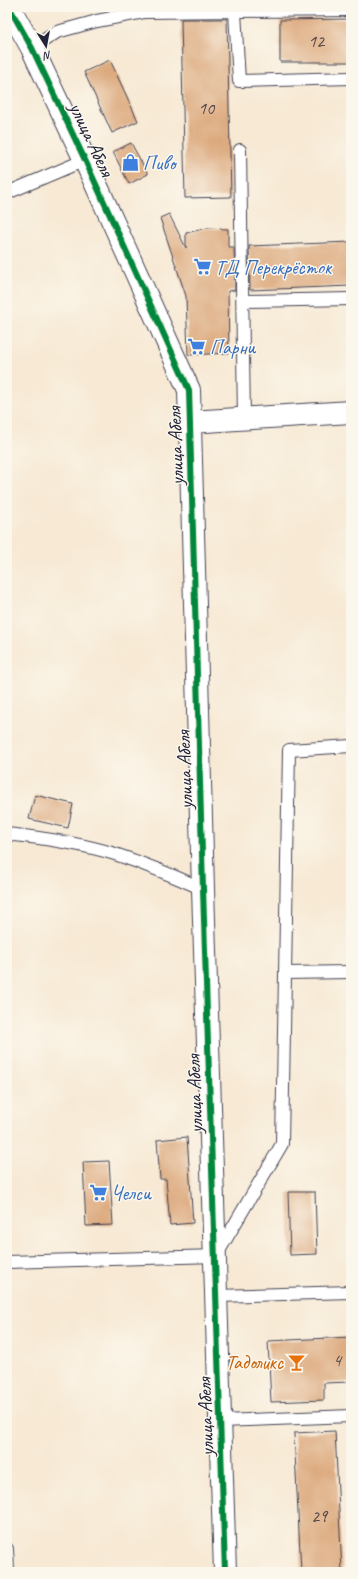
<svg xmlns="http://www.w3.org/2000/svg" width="358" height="1579" font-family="Caveat,sans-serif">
	<rect width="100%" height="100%" fill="#fbf7ec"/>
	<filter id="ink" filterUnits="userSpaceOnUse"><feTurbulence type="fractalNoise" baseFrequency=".025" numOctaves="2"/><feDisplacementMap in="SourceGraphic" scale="8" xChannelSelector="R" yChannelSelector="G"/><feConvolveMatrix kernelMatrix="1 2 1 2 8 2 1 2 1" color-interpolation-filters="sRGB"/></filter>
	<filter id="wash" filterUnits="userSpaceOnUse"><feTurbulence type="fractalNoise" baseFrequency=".012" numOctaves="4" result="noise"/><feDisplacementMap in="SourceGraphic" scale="16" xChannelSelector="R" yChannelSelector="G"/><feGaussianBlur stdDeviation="0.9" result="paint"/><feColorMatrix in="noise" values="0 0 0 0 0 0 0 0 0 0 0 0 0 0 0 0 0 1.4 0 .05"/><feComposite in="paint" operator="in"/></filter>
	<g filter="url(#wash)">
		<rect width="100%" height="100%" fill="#f7e9d4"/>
		<g id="blocks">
			<path fill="#dca87b" d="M181,19H227L231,197L185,198Z
				M351,19V62H280V20Z
				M110,60L138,121L112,133L84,72Z
				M131,143L148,174L129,184L113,152Z
				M169,214L186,248V233L207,228L228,229V247H234L235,290L228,291L229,353L188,355L186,296L160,218Z
				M351,242V286L250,290L249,246Z
				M35,795L73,804L68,828L29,819Z
				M187,1137L193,1223L170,1225L166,1179H160L157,1140Z
				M109,1161L113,1225L86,1226L83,1162Z
				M288,1192H315L317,1254L290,1255Z
				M351,1337V1382L324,1383V1400L271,1402L268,1341Z
				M335,1431L342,1572H301L294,1433Z"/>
		</g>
	</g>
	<g filter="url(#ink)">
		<use href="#blocks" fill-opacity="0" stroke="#424052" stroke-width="1"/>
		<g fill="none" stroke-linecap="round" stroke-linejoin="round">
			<defs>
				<path id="service" d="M235,12L239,81L351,78
					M32,48L57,32L97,21L144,12L351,10
					M240,150L244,418
					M7,193L85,160
					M243,301L351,299
					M7,834C43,838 80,843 115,854C145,864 174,876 203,889
					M285,973L351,972
					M7,1262L216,1256L282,1144L289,750L351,746
					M217,1296L351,1292
					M221,1421L351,1416
					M7,1549L8,1572"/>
				<path id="minor" d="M9,7L32,48L85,160L189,390L203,889L225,1572
					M190,422L351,412"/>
			</defs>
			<use href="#service" stroke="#424052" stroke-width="14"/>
			<use href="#minor" stroke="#424052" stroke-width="24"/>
			<use href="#service" stroke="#fff" stroke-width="12"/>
			<use href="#minor" stroke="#fff" stroke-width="22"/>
			<defs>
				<path id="cycleway" d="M9,7L32,48L85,160L189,390L203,889L225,1572"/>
			</defs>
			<use href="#cycleway" stroke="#fbf7ec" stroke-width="8"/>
			<use href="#cycleway" stroke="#00873e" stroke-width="6"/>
		</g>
	</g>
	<defs>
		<symbol id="shop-bare" viewBox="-9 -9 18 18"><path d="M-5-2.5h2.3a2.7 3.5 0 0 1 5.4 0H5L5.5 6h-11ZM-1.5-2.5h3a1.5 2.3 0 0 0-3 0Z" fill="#3f7fe0" stroke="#fbf7ec" stroke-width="2.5" paint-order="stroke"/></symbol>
		<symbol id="supermarket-bare" viewBox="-9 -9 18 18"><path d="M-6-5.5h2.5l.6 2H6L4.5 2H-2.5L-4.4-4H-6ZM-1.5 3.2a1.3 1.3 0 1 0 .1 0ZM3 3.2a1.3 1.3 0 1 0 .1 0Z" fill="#3f7fe0" stroke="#fbf7ec" stroke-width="2.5" paint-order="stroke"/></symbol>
		<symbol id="bar-bare" viewBox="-9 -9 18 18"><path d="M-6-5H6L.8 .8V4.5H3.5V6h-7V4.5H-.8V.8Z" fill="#e8710a" stroke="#fbf7ec" stroke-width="2.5" paint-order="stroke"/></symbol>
	</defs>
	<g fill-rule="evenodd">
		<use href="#shop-bare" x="118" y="150" width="25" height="25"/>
		<use href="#supermarket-bare" x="190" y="254" width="25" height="25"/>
		<use href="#supermarket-bare" x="184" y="334" width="25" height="25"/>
		<use href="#supermarket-bare" x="86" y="1180" width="25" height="25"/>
		<use href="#bar-bare" x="284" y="1350" width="25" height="25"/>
	</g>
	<g text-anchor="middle" stroke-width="3" stroke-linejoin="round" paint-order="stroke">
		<g font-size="18" fill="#50444b">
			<text x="316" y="47">12</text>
			<text x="206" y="114">10</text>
			<text x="337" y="1366">4</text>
			<text x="319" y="1522">29</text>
		</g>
		<g font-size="20" fill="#22223b" stroke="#fbf7ec">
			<text transform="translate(92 139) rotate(65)" y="7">улица Абеля</text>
			<text transform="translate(175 446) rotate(-92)" y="7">улица Абеля</text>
			<text transform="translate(184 770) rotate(-92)" y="7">улица Абеля</text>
			<text transform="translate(194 1094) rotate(-92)" y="7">улица Абеля</text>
			<text transform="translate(205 1417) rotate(-92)" y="7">улица Абеля</text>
		</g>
		<g font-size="20" fill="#366cbe" stroke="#fbf7ec" text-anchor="start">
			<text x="143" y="170">Пиво</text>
			<text x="215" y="274">ТД Перекрёсток</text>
			<text x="210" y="354">Парни</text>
			<text x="111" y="1200">Челси</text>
		</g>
		<g font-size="20" fill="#c56008" stroke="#fbf7ec" text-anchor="end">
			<text x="283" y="1369">Тадоликс</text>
		</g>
	</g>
	<rect width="358" height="1579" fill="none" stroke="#fbf7ec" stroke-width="24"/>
	<g transform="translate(46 46) rotate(169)" stroke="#fbf7ec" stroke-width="3" paint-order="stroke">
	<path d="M0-3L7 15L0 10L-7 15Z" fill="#22223b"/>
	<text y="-6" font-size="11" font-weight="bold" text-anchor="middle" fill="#22223b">N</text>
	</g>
</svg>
